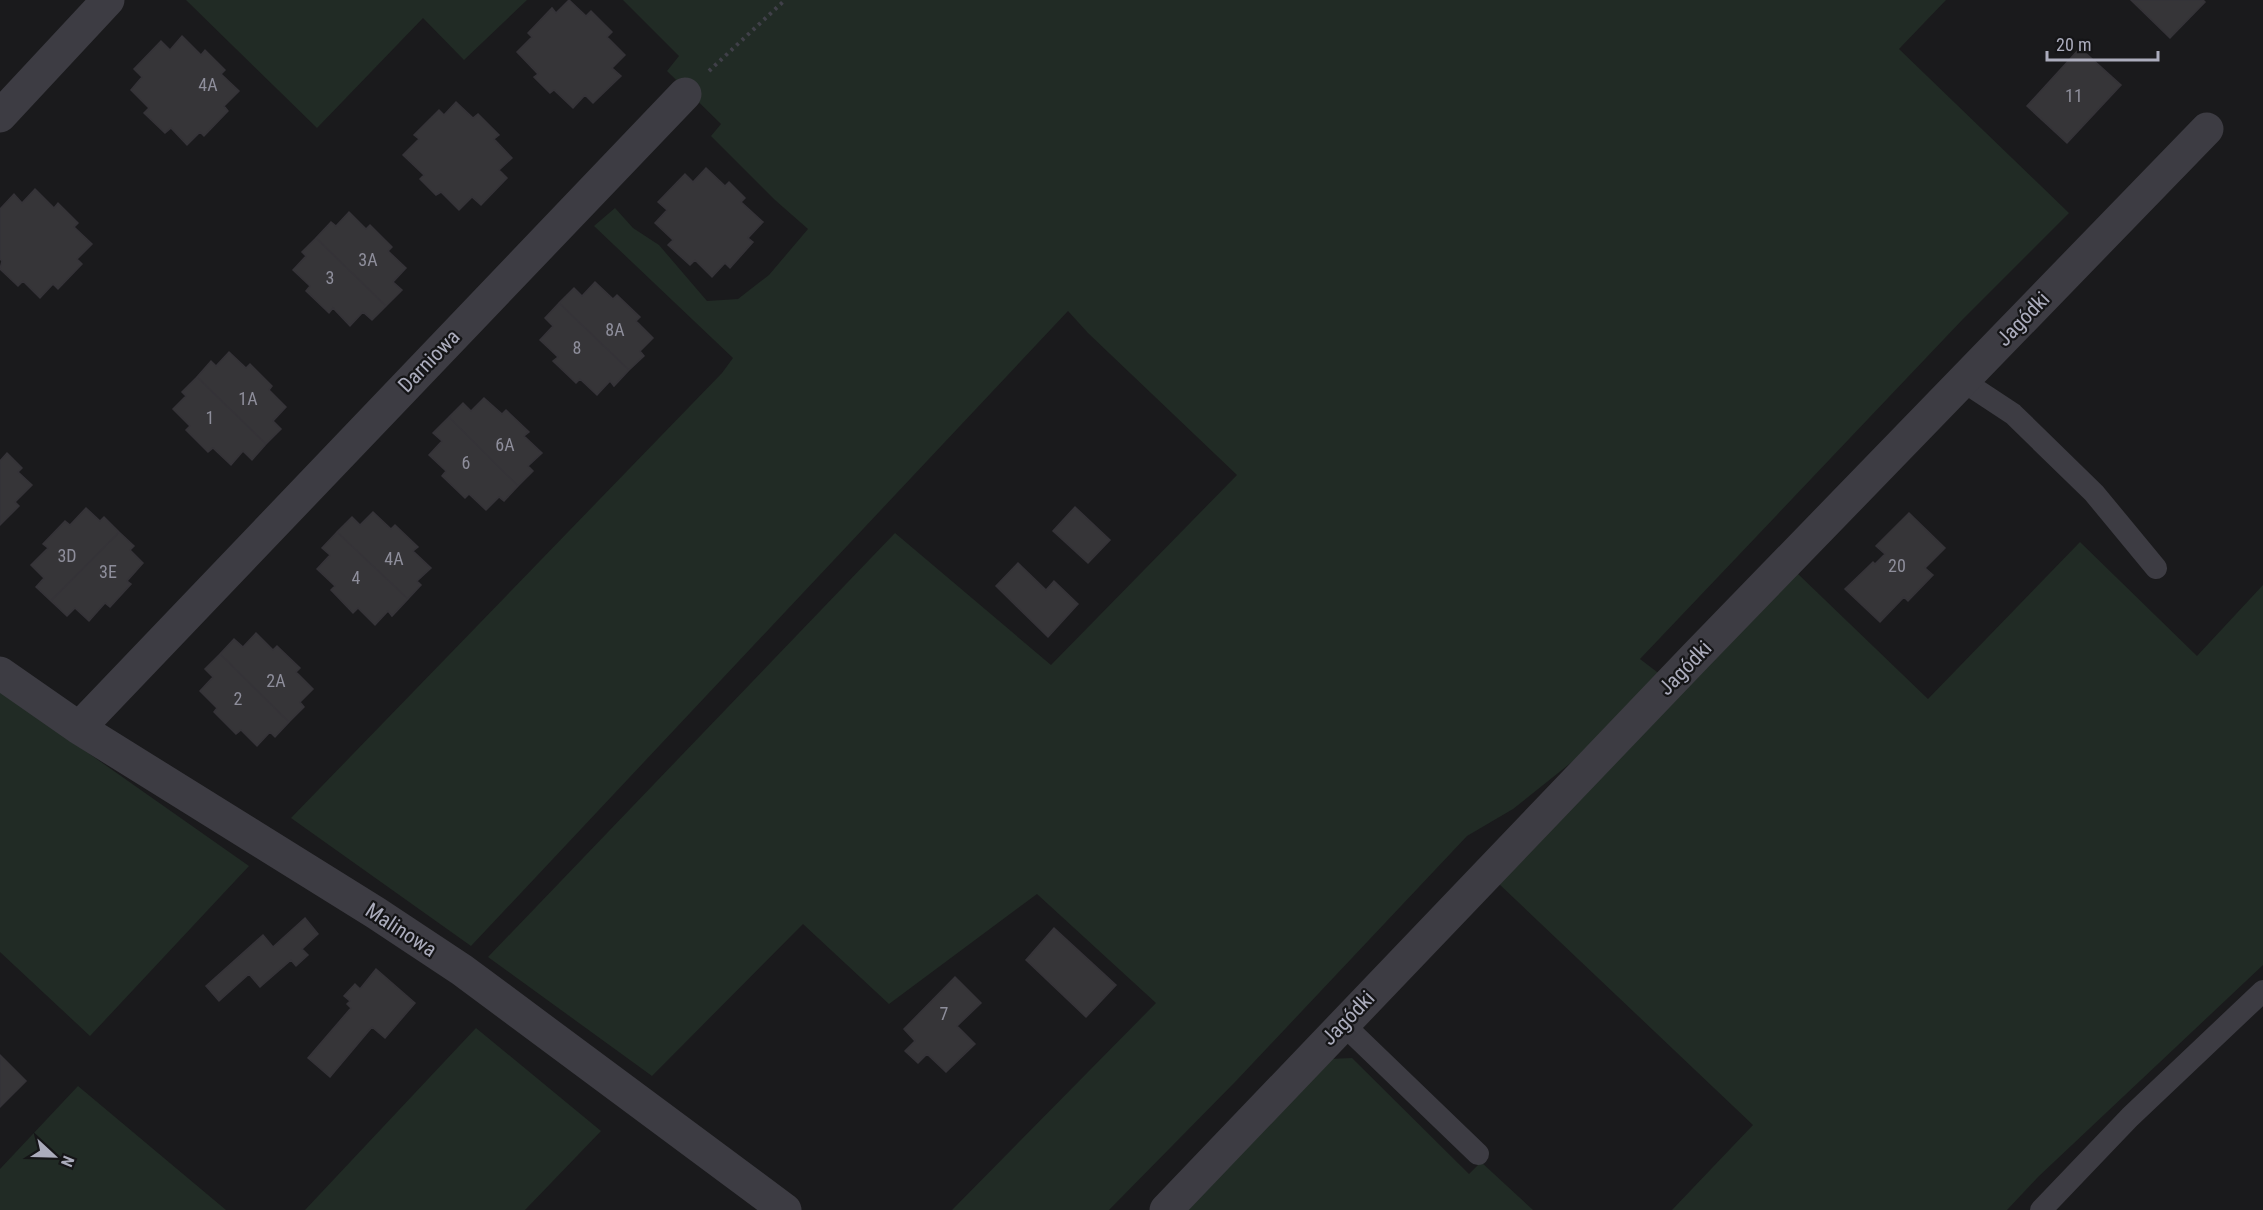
<svg xmlns="http://www.w3.org/2000/svg" width="2263" height="1210" font-family="'Roboto Condensed',sans-serif">
	<rect width="100%" height="100%" fill="#1a1a1c"/>
	<path fill="#212b25" d="M186,0H527L464,60L423,18L317,128Z
		M623,0H1946L1899,49L2069,213L1963,319L1640,659L1661,675L1597,742L1513,809L1467,836L1236,1081L1109,1210H952L1156,1003L1037,894L889,1004L803,924L652,1076L488,957L895,533L1051,665L1237,475L1088,333L1068,311L471,946L291,818L722,373L733,358L594,226L615,208L633,228L659,245L707,301L738,299L769,275L808,229L775,200L711,136L721,124L667,71L679,56Z
		M2080,542L2197,656L2263,585V965L2038,1177L2007,1210H1672L1753,1125L1498,883L1797,573L1928,699Z
		M0,691L249,866L90,1036L0,952Z
		M476,1028L601,1131L525,1210H305Z
		M1352,1058L1469,1174L1481,1162L1533,1210H1184L1329,1059Z
		M78,1086L226,1210H0V1169Z"/>
	<path fill="#363538" stroke="#353338" stroke-width="1.5" d="M569,0L586,16L591,11L612,32L607,37L625,55L612,68L621,76L593,103L585,95L573,108L554,90L550,93L534,77L538,74L517,52L532,37L528,33L552,8L556,13Z
		M2131,0H2203L2205,2L2170,38Z
		M182,36L201,55L205,50L225,70L221,74L239,91L224,106L228,111L204,136L200,132L187,145L171,128L165,133L144,113L149,108L131,90L142,77L134,69L161,41L170,50Z
		M2080,48L2121,85L2067,143L2027,106Z
		M456,102L473,118L478,114L499,135L494,139L512,158L499,170L507,178L481,205L472,197L459,210L441,192L436,195L420,179L424,175L403,155L419,139L414,135L439,110L444,115Z
		M706,168L725,186L729,182L745,198L741,202L763,222L748,238L753,242L730,268L725,263L712,277L695,260L690,265L668,245L673,240L655,223L667,210L658,202L685,174L693,182Z
		M35,189L54,208L58,203L78,223L74,227L92,244L77,259L82,264L58,289L53,284L40,298L23,281L18,286L0,269L2,261L0,259V209L14,194L22,203Z
		M349,212L366,229L370,225L392,247L388,251L406,268L393,282L402,290L386,306L316,238L331,222L336,226Z
		M316,238L386,306L372,320L363,312L350,326L333,308L329,313L306,291L310,286L293,270L306,256L302,252Z
		M595,282L613,299L617,295L640,317L636,321L653,338L640,351L644,356L629,370L559,303L574,288L582,296Z
		M559,303L629,370L614,386L610,381L597,395L580,379L576,383L553,361L558,357L540,340L553,326L545,318Z
		M229,352L246,368L250,364L272,386L269,390L286,407L273,421L281,429L266,444L197,377L211,361L216,366Z
		M197,377L266,444L252,460L243,451L231,465L213,448L208,452L186,430L190,426L173,409L186,396L182,392Z
		M484,398L502,414L506,410L529,432L524,436L542,453L528,466L533,471L518,486L449,417L463,403L471,411Z
		M449,417L518,486L504,501L499,497L486,510L469,494L465,498L442,476L446,471L429,455L442,441L433,433Z
		M7,453L22,468L18,472L32,485L15,502L19,506L0,525V461Z
		M1075,507L1110,540L1088,563L1053,531Z
		M86,508L100,521L104,517L119,532L51,601L36,587L44,578L31,565L48,548L43,544L65,521L70,525Z
		M373,512L391,529L395,525L418,547L413,551L431,568L417,581L421,585L408,599L337,532L352,517L360,525Z
		M1909,513L1945,548L1925,568L1933,575L1908,601L1904,597L1880,622L1845,589L1870,565L1873,562L1875,564L1885,554L1876,546Z
		M119,532L134,546L130,550L143,563L127,581L131,584L110,607L105,603L89,621L75,608L67,616L51,601Z
		M337,532L408,599L392,616L388,611L375,625L358,608L353,613L331,590L335,586L317,569L330,555L322,548Z
		M1018,563L1046,590L1054,581L1078,604L1048,637L996,586Z
		M256,633L273,650L277,646L300,668L296,672L313,689L300,702L304,707L289,722L220,654L234,639L243,647Z
		M220,654L289,722L275,737L270,732L257,746L241,730L236,734L214,712L217,708L200,691L213,677L205,669Z
		M305,918L318,934L302,949L308,955L296,966L291,960L260,987L249,974L219,1001L206,986L263,935L273,947Z
		M1054,928L1116,985L1086,1017L1026,960Z
		M376,969L415,1003L385,1038L372,1027L330,1077L308,1058L351,1008L347,1004L350,1001L344,996L355,984L360,989Z
		M955,977L981,1003L957,1026L975,1044L946,1072L927,1054L918,1063L905,1051L915,1041L904,1029Z
		M0,1055L26,1081L0,1107Z"/>
	<g fill="none" stroke-linecap="round" stroke-linejoin="round">
		<path stroke="#404049" stroke-width="4" stroke-dasharray="3 4.5" stroke-linecap="butt" d="M709,71L785,0"/>
		<path stroke="#3d3c43" stroke-width="22" d="M1963,381L2013,414L2094,493L2156,568
			M1343,1024L1478,1154
			M2041,1210L2130,1117L2263,991"/>
		<path stroke="#3d3c43" stroke-width="33" d="M0,116L108,0
			M0,673L79,728L376,913L462,970L785,1210
			M79,728L685,94
			M1166,1210L1694,658L2207,129"/>
	</g>
	<g text-anchor="middle" stroke-width="4.5" stroke-linejoin="round" paint-order="stroke">
		<g font-size="18" fill="#8e8e9b">
			<text x="208" y="91">4A</text>
			<text x="2074" y="102">11</text>
			<text x="368" y="266">3A</text>
			<text x="330" y="284">3</text>
			<text x="615" y="336">8A</text>
			<text x="577" y="354">8</text>
			<text x="248" y="405">1A</text>
			<text x="210" y="424">1</text>
			<text x="505" y="451">6A</text>
			<text x="466" y="469">6</text>
			<text x="67" y="562">3D</text>
			<text x="394" y="565">4A</text>
			<text x="1897" y="572">20</text>
			<text x="108" y="578">3E</text>
			<text x="356" y="584">4</text>
			<text x="276" y="687">2A</text>
			<text x="238" y="705">2</text>
			<text x="944" y="1020">7</text>
		</g>
		<g font-size="21" fill="#abacbc" stroke="#151517">
			<text transform="translate(2023 319) rotate(-46)" y="7">Jagódki</text>
			<text transform="translate(429 361) rotate(-46)" y="7">Darniowa</text>
			<text transform="translate(1685 668) rotate(-46)" y="7">Jagódki</text>
			<text transform="translate(401 930) rotate(33)" y="7">Malinowa</text>
			<text transform="translate(1348 1018) rotate(-46)" y="7">Jagódki</text>
		</g>
	</g>
	<g transform="translate(54 1156) rotate(112)" stroke="#151517" stroke-width="4.5" paint-order="stroke">
	<path d="M0-4.5L10 22L0 15L-10 22Z" fill="#abacbc"/>
	<text y="-9" font-size="16" font-weight="bold" text-anchor="middle" fill="#abacbc">N</text>
	</g>
	<path d="M2047 51v9h111v-9" fill="none" stroke="#abacbc" stroke-width="3"/>
	<text x="2056" y="51" font-size="18" fill="#abacbc" stroke="#151517" stroke-width="4.5" paint-order="stroke">20 m</text>
</svg>
